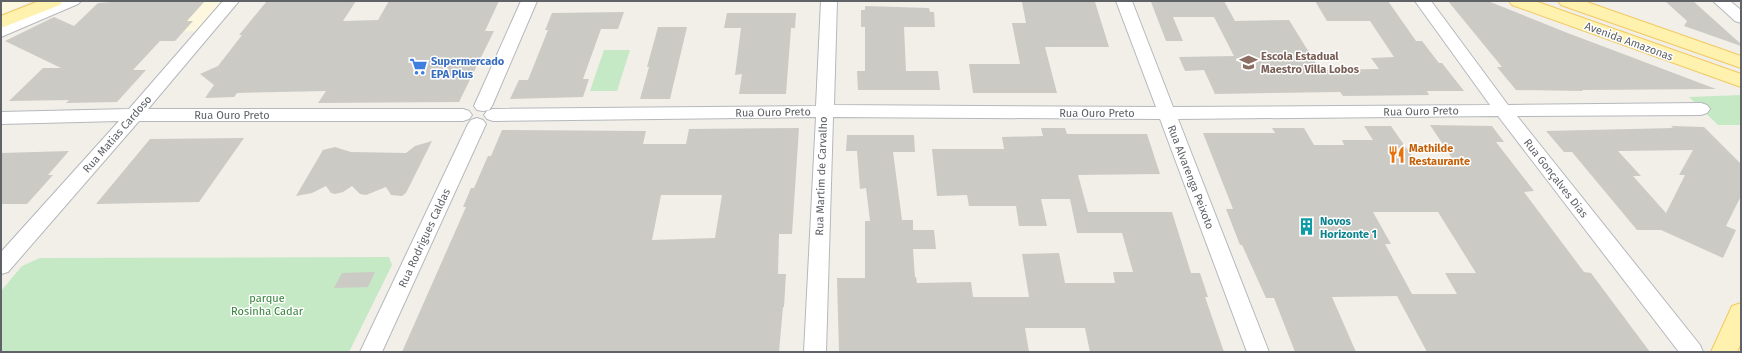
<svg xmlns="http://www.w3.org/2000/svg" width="1742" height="353" font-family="'Fira Sans',sans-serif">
	<rect width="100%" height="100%" fill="#f1efe8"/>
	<path fill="#fef7e0" d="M1,1H32L1,14Z
		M188,1H229L202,31L156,32Z"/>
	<path fill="#c5e8c5" d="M604,50H630L617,91H590Z
		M1741,95V125H1718L1689,97Z
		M389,257L392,265L349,352H1V291L22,266L40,258Z"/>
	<path fill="#cccac5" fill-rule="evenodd" d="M114,1H205L187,21H193L175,41H160L133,70H146L117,102L66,103L69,100L9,101L43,68H61L5,41L54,17L74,26L98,3L112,2Z
		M267,1H356L343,21L378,20L389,1H499L485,31H494L459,102L318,103L326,91L237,93L234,97L205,98L214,85L200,74L218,66L242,35H239Z
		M1224,1L1235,21L1289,20L1320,70L1379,69L1371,58L1394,57L1370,21H1327L1315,1H1388L1416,41H1422L1439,63H1442L1464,91H1427L1429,95L1343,96L1340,92L1215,94L1204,70L1185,71L1179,57L1234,56L1214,17H1173L1183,41H1166L1151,2Z
		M1448,1H1488L1565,32L1716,89L1582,90L1583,91L1516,90L1497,67H1502Z
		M1665,1H1693L1741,44V46L1684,26L1687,21Z
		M1022,2H1095L1109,47H1045L1057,93H973L969,64H1020L1012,23H1026Z
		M865,6L929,8L930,12H934L935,27H904L906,71H938L940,90H858L857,71H865V27H861V10H865Z
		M624,12L618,29H601L583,79H589L583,97L510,99L519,80H528L548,30H545L552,13Z
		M727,13H796L795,28H791L786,94H739L742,74L735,75L741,28H724Z
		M658,27H687L670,99H640L649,67H647Z
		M1430,125L1492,126L1504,142H1496L1534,191L1524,192L1584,272L1591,273L1650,352H1427L1397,296L1332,297L1356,352H1295L1274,298H1266L1242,245H1240L1226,209H1233L1203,133H1275L1272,128H1304L1314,145H1344L1342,140H1373L1364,126H1391L1416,162L1454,161ZM1373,212H1438L1476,273H1445L1457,294H1412L1385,244H1391Z
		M1671,126L1704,127L1741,164V196L1726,226L1736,230L1723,258L1661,230H1637L1572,152H1564L1546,131L1673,128ZM1693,150L1679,175H1685L1666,213L1633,176H1641L1618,151Z
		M799,128L792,234H779L778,274H786L784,307H783L779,352H402L466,207H463L471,188H474L488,156H491L502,130L646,131L643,144H686L689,129ZM661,195H722L715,238L652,240Z
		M1041,128H1065L1067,134H1147L1160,174L1078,175L1088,212H1172L1191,273H1200L1208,297H1205L1224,352H1090L1085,328H1025L1029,352H839L837,278H865V221H870L866,188L860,189L857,151H846L847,135H914L915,152H893L902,220H913V230H934L936,249H913L915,277H916L917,283L971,282L973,297H1029L1022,254L1059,253L1065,283H1115L1113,272H1133L1122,233H1077L1070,199H1041L1047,226H1019L1016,206H969L967,195L937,196L932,149H1004L1002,137L1043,136Z
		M244,138L199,202L96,204L150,139Z
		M432,141L406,193L402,196L391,195L386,187L366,195L360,194L352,186L343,192L335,194L331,193L326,186L312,193L296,196L323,150L335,147L351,152L406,153L415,146Z
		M69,151L48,175H53L27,204H1V153Z
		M375,272L368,287L334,288L342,273Z"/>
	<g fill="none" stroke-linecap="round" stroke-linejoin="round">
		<defs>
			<path id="minor" d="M60,1H81L78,4L1,37V26Z
				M223,1H239L148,109H463L469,111L472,115L469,119L463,121H139L8,272L1,274V252L119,121L1,124V112L129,109Z
				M521,1H537L492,106L489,110L483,111L477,110L474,106Z
				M821,1H837L834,105L1156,107L1116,1H1132L1173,107L1490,105L1415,1H1431L1508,105L1701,103L1707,105L1710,109L1707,113L1701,115L1517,116L1700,345L1703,352H1679L1498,116L1178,119L1269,352H1247L1160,119L833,117L826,352H804L816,117L493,121L487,119L484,115L487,111L493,109L816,106Z
				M1713,1H1730L1741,10V23L1735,21Z
				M477,118L483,120L486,124L382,352H360L468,124L471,120Z"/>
			<path id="major" d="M39,1H63L60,5L1,28V16Z
				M1509,1H1535L1741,74V87L1512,5Z
				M1558,1H1584L1741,56V68L1561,5Z
				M1741,303V343L1737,352H1711L1732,306Z"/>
		</defs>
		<use href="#minor" stroke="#b5b8bc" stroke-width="2"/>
		<use href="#major" stroke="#f2c960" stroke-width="2"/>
		<use href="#minor" fill="#fff" fill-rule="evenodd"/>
		<use href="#major" fill="#fff2af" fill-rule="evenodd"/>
	</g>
	<defs>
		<symbol id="school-bare" viewBox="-9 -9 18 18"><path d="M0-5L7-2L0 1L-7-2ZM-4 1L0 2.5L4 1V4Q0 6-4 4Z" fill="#8d6e63" stroke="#fff" stroke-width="2.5" paint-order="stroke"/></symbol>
		<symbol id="supermarket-bare" viewBox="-9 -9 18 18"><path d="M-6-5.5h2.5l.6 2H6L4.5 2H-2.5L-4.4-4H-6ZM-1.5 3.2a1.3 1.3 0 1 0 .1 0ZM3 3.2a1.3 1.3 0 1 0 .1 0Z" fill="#3f7fe0" stroke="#fff" stroke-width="2.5" paint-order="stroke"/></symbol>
		<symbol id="restaurant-bare" viewBox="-9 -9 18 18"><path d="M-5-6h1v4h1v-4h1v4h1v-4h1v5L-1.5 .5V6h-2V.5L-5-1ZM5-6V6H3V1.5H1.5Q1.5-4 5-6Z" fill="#e8710a" stroke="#fff" stroke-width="2.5" paint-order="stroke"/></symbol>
		<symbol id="building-bare" viewBox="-9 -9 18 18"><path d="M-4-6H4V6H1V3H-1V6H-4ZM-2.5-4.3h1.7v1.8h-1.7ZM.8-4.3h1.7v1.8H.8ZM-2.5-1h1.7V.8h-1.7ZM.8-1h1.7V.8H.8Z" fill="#0f9aa8" stroke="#fff" stroke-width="2.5" paint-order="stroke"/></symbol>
	</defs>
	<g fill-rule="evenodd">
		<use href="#school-bare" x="1236" y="50" width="25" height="25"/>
		<use href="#supermarket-bare" x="406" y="54" width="25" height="25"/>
		<use href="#restaurant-bare" x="1384" y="142" width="25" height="25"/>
		<use href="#building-bare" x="1294" y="214" width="25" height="25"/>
	</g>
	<g text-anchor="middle" stroke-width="3" stroke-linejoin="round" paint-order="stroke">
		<g font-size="11" fill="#5f6368" stroke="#fff">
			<text transform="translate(1629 41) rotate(20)" y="4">Avenida Amazonas</text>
			<text transform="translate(1421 111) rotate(-1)" y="4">Rua Ouro Preto</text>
			<text transform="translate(773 112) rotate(-1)" y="4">Rua Ouro Preto</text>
			<text x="1097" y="117">Rua Ouro Preto</text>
			<text x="232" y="119">Rua Ouro Preto</text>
			<text transform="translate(117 134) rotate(-49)" y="4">Rua Matias Cardoso</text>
			<text transform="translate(821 176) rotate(-88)" y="4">Rua Martim de Carvalho</text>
			<text transform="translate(1191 177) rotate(69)" y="4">Rua Alvarenga Peixoto</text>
			<text transform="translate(1556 178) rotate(52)" y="4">Rua Gonçalves Dias</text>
			<text transform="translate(424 238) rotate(-65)" y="4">Rua Rodrigues Caldas</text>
		</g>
		<g font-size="11" font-weight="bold" fill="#785e54" stroke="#fff" text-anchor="start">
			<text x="1261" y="60">Escola Estadual<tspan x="1261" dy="13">Maestro Villa Lobos</tspan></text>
		</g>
		<g font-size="11" font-weight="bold" fill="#366cbe" stroke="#fff" text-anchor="start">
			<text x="431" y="65">Supermercado<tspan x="431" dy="13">EPA Plus</tspan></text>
		</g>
		<g font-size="11" font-weight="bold" fill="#c56008" stroke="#fff" text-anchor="start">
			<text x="1409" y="152">Mathilde<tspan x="1409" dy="13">Restaurante</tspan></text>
		</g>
		<g font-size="11" font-weight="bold" fill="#0d838f" stroke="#fff" text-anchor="start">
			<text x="1320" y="225">Novos<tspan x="1320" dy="13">Horizonte 1</tspan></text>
		</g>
		<g font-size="11" fill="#348238" stroke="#fff">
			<text x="267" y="302">parque<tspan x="267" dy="13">Rosinha Cadar</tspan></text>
		</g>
	</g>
	<rect width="1742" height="353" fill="none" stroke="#5f6368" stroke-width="4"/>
</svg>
